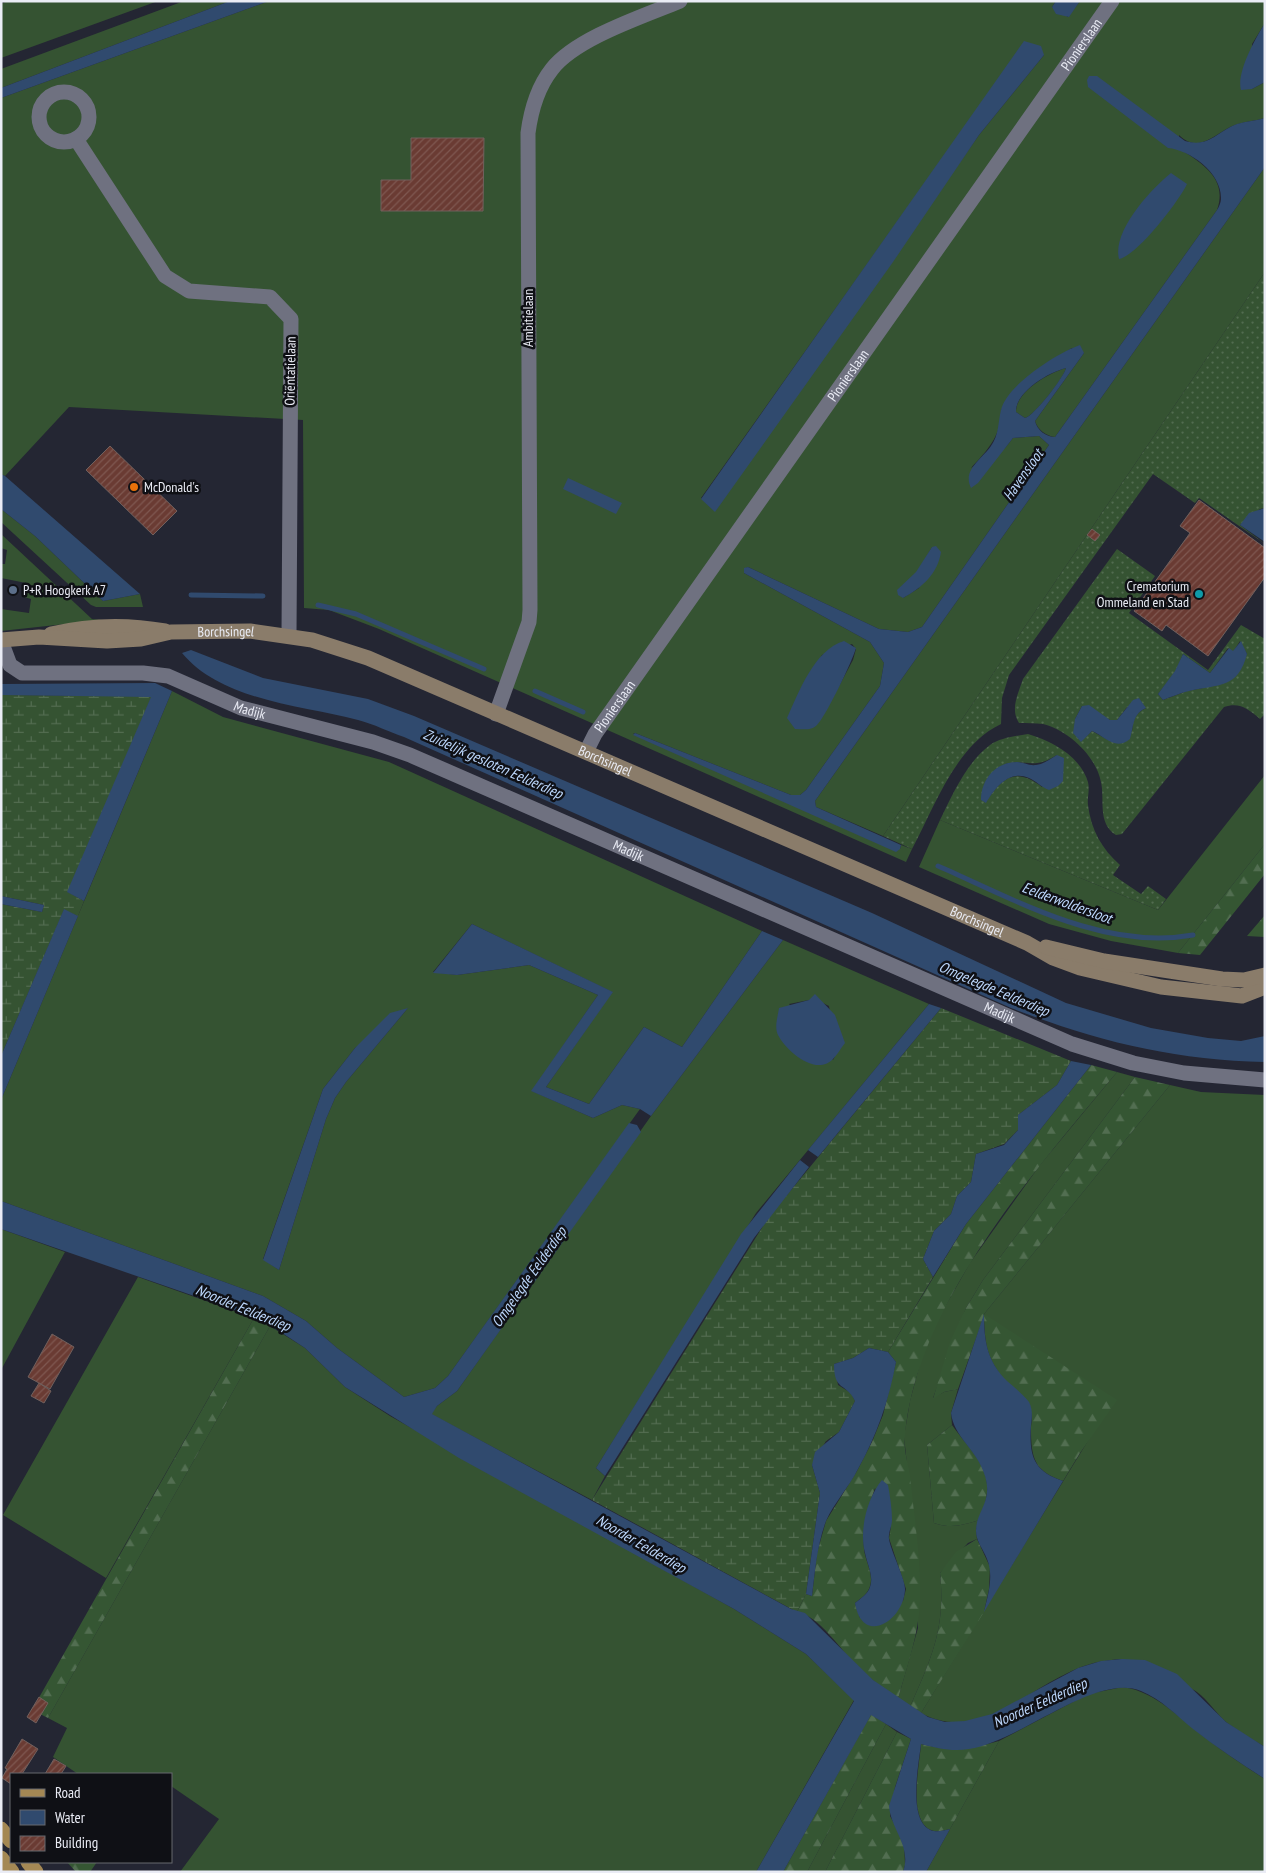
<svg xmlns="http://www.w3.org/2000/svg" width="1266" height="1873" font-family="'PT Sans Narrow',sans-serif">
	<defs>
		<pattern id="forest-firs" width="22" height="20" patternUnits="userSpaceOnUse" patternTransform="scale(1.25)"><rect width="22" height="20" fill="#355633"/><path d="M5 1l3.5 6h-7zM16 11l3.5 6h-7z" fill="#526e51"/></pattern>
		<pattern id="wetland-marsh" width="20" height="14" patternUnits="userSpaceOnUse" patternTransform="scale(1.25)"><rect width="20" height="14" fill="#355332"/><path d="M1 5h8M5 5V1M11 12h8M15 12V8" fill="none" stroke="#526c50"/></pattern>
		<pattern id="garden-dots" width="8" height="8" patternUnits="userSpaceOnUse" patternTransform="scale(1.25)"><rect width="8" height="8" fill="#355332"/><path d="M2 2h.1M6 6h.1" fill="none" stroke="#526c50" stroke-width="1.8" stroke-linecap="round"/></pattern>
		<pattern id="building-hatch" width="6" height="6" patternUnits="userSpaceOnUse" patternTransform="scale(1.25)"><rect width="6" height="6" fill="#6a3b33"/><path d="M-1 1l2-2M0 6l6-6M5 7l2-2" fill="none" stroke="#7f5851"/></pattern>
	</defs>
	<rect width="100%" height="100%" fill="#242633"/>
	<path fill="#355332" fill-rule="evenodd" d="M8,1H158L1,58V4Z
		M184,1H230L1,88V69Z
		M269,1H1056L1052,7L1068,17L1080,1H1265V23L1252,44V89L1265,82V118C1256,121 1247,121 1238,124C1217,130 1200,156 1179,135L1180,149C1203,164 1228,179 1217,210L1055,437C1046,436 1038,430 1035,421L1084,353L1072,348L1061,355L1001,410C1002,435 987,451 971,468L1005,448L1013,438L1039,436L1049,445L922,627L908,632L879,629L748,567L744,569V573L870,642L884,663L880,686L806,790L800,795H791L635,733L633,734L900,849L901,845L912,849L906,862L379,629L329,610L304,608L303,420L69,407L5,476L1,474V98ZM1044,55L979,135L715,511L701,498L1012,60ZM932,547L919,588L903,598ZM852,644L856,649L853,660L831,701H795L822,655Z
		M1265,167V272L883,836L816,807L815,801Z
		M1066,368C1064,378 1034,416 1025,418L1016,412C1016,391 1049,373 1066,368Z
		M1,509L35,536L103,601L140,594L143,607H96L91,605L1,522Z
		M1,534L92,619L102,620L1,631V609L29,613L31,599L24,597L26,583L1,578V564H5L7,550L1,548Z
		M172,691L223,717L389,762L762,931L682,1047L644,1027L589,1104L546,1087L612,992L472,924L433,972L457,975L529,965L598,995L532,1091L593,1118L622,1105L640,1109L448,1376L435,1388L404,1397L337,1348L306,1321L263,1296L1,1201V1100ZM408,1008L346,1082L335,1098L326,1119L279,1270L263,1259L323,1089L355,1048Z
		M1265,775V844L1178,953L1111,941L1049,924L919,867L940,820L1158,910Z
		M783,940L929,1004L756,1213L596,1468L605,1476L592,1500L431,1414L437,1406L457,1391L651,1116ZM809,1000L819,1001L829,1006L836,1054L833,1060L789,1004Z
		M1117,1072L1135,1077L983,1280L966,1308L933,1398L944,1392L958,1389L951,1413L952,1425L927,1445L934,1523C951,1529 963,1525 979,1520L976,1529L977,1539L968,1543L940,1573C946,1628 931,1659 910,1707L898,1699L918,1628V1564L904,1437L910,1401L921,1360L938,1319L970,1263L1040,1165Z
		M1170,1085L1201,1092L1265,1095V1747C1252,1739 1238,1731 1226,1722C1216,1713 1208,1700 1197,1692C1187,1685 1136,1663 1124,1660C1118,1658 1111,1660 1105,1661C1043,1668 987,1749 921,1713L1094,1431L984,1314Z
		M1,1229L65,1252L1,1370Z
		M138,1277L254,1318L106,1578L3,1515Z
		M270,1326L305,1348L345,1387L390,1416L734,1609L806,1654L854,1700L756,1872H180L219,1819L171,1786V1774H78L53,1757L67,1728L48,1718Z
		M1123,1687C1157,1692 1180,1719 1207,1739C1226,1754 1245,1766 1265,1779V1872H926L999,1741L1088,1694Z
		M886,1724L897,1732L825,1872H807Z"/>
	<path fill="url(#forest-firs)" fill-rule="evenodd" d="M1265,844V874L1200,955L1178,953Z
		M1265,915V937L1247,936Z
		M1091,1065L1117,1072C1035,1171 917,1302 905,1435C903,1448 908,1463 910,1476C914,1516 921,1559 920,1600C919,1634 907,1666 898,1699C885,1689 871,1680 859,1668C842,1652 819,1615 797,1612L806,1594L812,1596L817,1553L826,1521L857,1471L872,1442L883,1415L896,1362L888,1352L966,1224ZM875,1488L891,1526L889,1538L906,1589L903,1601L860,1618L855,1603C861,1598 868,1594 870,1586C874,1574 865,1561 864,1549C862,1527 868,1508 875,1488Z
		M1135,1077L1170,1085L984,1314L1117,1400L1080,1453L1063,1481C1034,1471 1031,1458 1031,1428C1031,1424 1033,1417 1031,1413C1028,1406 1019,1399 1014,1392C990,1362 985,1355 984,1316L958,1389L944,1392L933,1399L950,1342L966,1308L983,1280Z
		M254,1318L270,1326L48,1718L32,1710Z
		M952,1425C977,1460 1000,1473 979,1520C963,1525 951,1529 934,1523L927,1445Z
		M977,1539L990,1567L989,1589L984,1612L921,1713L910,1707C931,1659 946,1628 940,1573L956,1552Z
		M871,1714L886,1724L807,1872H783Z
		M897,1732L911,1739L895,1787L890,1816L904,1842L905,1865L903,1872H825Z
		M999,1741L950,1829C945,1830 939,1832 934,1831C906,1825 920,1763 921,1744C951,1752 969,1749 999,1741Z
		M67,1862H97L90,1872H76Z"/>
	<path fill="url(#wetland-marsh)" d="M1,695L152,696L68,892L84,901L78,916L64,910L1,1056V904L42,912L44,905L1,896Z
		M941,1008L1071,1061L1057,1085L1018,1115V1130L1004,1144L976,1154L971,1182L957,1196L951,1214L934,1231L923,1259L933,1277L888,1352L869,1348L853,1358L834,1364L838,1385L851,1393L855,1401L839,1432L826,1441L812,1465L820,1493L806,1594L797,1612L592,1500L768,1218Z"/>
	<path fill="url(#garden-dots)" fill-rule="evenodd" d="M1265,272V508L1260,509L1240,525L1265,544L1199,498L1195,503L1153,474L1009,675L1002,698L1001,724C956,745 935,806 912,849L883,836Z
		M1117,549L1155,576L1129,613L1208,670L1241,625L1265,639V714L1260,719C1248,709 1240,702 1224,707L1122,834L1116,835C1097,823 1105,800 1101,782C1096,756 1068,730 1043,724C1035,723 1027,723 1019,723C1010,709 1018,694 1023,679ZM1240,641L1247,654L1203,688L1187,691L1163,700L1158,694L1176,671L1183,654L1210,673L1228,648L1233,652ZM1082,706L1110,720H1117L1127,707L1146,708C1135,713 1133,720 1132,731L1108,740L1092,731L1081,741L1075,719Z
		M1028,734C1052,741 1080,756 1088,782C1090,790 1087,798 1088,805C1091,830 1102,849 1120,865L1113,875L1141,894L1148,886L1166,899L1158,910L940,820C953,794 966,763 990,745C1000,738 1015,736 1028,734ZM1057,755L1042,787C1016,767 1002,777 986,802L1005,764C1028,759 1033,770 1057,755Z"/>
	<path fill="#304a6e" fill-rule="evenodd" d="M230,1H269L1,98V88Z
		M1056,1H1080L1069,17L1056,14L1052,7Z
		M1265,23V82L1252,89L1241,90C1236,73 1256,37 1265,23Z
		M1024,41L1041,46L1044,55L979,135L893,262L715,512L701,499Z
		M1089,76H1097L1185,141C1210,148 1217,131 1237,124C1246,121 1256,121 1265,118V167L815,801L816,807L901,845L900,849L896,852L633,735L635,733L791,795H800L806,790L880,686L884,663L870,642L744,573V568L748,567L879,629L908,632L922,627L1049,445L1039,436L1013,438L978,483L971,488C962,470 982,459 991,446C999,435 998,422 1001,410C1007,385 1057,353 1080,345L1084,353L1035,421C1037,430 1046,437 1055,437L1217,210C1219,207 1221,202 1221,199C1222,173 1190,150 1168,148L1088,87L1087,80ZM1066,368C1064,377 1034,416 1025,418L1016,412C1015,392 1049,372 1066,368Z
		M1171,173L1187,184C1179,201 1137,256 1119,259C1112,231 1151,189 1171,173Z
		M1,474L5,476L140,594L103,601L35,536L1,509Z
		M568,478L622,503L616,514L563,489Z
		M1265,508V542L1240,525L1249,513Z
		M936,546L941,552C938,573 922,588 903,598L898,595L897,590L916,572L932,547Z
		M844,641L856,648C852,662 826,716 817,725C811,731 803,729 795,729L787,718C799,692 814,650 844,641Z
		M1241,641L1247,654C1238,689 1219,684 1189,691C1180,693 1171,697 1163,700L1158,694L1175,671L1183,654L1210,673L1229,648L1233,651Z
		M191,650L263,678L368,699L414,716L872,913L1066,1003L1151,1028L1208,1038L1241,1041L1265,1036V1062C1173,1060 1096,1041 1011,1008L404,737C389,732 374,724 358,720C301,705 222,701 182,653Z
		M155,683L172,691L84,901L67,892L151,697L1,695V684Z
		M1139,698L1146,708C1132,714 1134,726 1130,739C1115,751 1106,737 1092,731L1081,742L1073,733L1075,719L1082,706L1089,705L1110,720H1117L1133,700Z
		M1057,755L1064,758L1063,781L1058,786L1049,790C1041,787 1036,781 1029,778C1009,769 995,788 986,803L981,800C981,780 995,762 1017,762C1023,762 1029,766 1036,765C1044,764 1050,759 1057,755Z
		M1,896L44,905L42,912L1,904Z
		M64,909L78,916L1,1100V1056Z
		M472,924L613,992L546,1087L589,1104L644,1027L682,1047L762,931L783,940L651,1116L640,1109L622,1105L593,1118L531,1091L598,995L529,965L457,975L433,973Z
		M815,994L835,1015L845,1043C841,1048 837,1055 833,1059C816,1077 786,1051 778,1035C774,1027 778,1016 779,1008L809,1000Z
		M929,1004L941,1008L818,1157L808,1150Z
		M408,1008L346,1082L335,1098L326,1119L279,1270L263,1260L323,1089L355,1048L390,1013Z
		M1071,1061L1091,1065L966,1224L933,1277L923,1259L934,1231L951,1214L957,1196L971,1182L976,1154L1004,1145L1018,1130V1115L1057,1085Z
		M629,1123L637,1125L641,1132L457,1391L437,1406L432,1414L791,1609L805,1613L873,1680L928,1717L945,1722L965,1721L992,1714L1078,1668L1101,1661L1122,1659L1145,1660L1177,1674L1226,1722L1265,1747V1779C1240,1763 1216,1747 1193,1729C1177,1716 1161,1699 1141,1691C1096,1672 1021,1741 969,1749C952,1752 937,1748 921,1744C919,1763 906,1825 934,1831C939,1832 945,1830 950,1829L926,1872H903C912,1846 891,1830 889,1806L911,1739L871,1715L783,1872H756L854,1701L806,1654L734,1609L459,1458L345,1387L305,1348L279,1331L249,1315L1,1229V1201L263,1296L306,1321L337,1348L404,1397L435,1388L448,1376Z
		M800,1160L809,1167L754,1238L605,1476L596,1468L741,1234Z
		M984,1314C984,1341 987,1361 1007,1381C1014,1387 1023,1394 1029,1402C1033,1409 1032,1418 1031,1425C1029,1456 1033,1471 1063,1481L984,1612C988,1595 994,1576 987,1559C984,1550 976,1542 976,1531C976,1510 993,1503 985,1476C977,1449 954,1438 951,1413Z
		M869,1348L888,1352L896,1362C889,1400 877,1435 858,1469C849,1487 834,1503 826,1521C817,1545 815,1571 812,1596L806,1594L820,1493L812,1465L815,1452L839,1432L855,1401C846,1382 834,1392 834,1364L853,1358Z
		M882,1480L888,1485C890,1496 892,1509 892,1520C892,1527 888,1532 889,1539C891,1552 906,1580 905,1590C903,1622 862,1646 855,1603C861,1598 868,1594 870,1587C874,1576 867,1564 865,1553C859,1530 867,1498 882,1480Z"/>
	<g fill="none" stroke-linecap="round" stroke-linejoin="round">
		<path stroke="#304a6e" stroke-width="5" d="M191,595L263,596
			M318,605L356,614L484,669
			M535,691L583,712
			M938,866C1016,900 1104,951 1193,935"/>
	</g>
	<path fill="url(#building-hatch)" stroke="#71605d" d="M411,138H484L483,211H381V180H411Z
		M110,446L177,511L153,535L86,470Z
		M1199,500L1265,548V577L1208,656L1166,625L1162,631L1134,611L1190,533L1180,526Z
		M1092,529L1100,535L1095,541L1087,535Z
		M52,1334L74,1347L50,1389L28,1377Z
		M39,1383L51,1391L44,1403L31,1396Z
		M39,1697L48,1703L36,1723L27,1717Z
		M22,1739L38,1749L22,1774H11V1784L2,1778L7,1769L5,1768Z
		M54,1759L66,1766L61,1774H45Z"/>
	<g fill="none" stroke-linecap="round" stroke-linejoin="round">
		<g stroke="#6f7180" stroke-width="15">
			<circle cx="64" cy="117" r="25"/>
			<path d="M76,139L165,276L189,291L270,297L291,319L289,635"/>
			<path id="s1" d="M1,641L10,665L22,673H143L168,676L241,708L373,742L410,755L1072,1044L1133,1063L1184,1073L1265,1080"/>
			<path d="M496,714L529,622L530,610L528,133C531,110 537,88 552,69C576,38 644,16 680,1"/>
			<path id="s2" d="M586,752L595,734L1112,1"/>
		</g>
		<g stroke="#8a7c6a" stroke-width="15">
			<path d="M51,634C89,625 127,624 165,631"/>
			<path id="s3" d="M1,640L39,637L107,641L141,639L171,632L250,631L312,640L368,658L1027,943L1053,958L1080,968L1161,987L1242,996L1265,987"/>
			<path d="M1046,947L1104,961L1222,979L1244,980L1265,975"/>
		</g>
		<path stroke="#a48854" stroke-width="15" d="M1,1829L11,1841
			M1,1858L12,1872
			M28,1862L36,1872"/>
	</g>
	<circle fill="#e8710a" stroke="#0f1015" stroke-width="2" cx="134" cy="487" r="5"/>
	<circle fill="#5c6f8a" stroke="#0f1015" stroke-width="2" cx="13" cy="590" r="5"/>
	<circle fill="#0f9aa8" stroke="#0f1015" stroke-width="2" cx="1199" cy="594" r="5"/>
	<g text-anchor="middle" stroke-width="5" stroke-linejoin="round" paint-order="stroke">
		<g font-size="14" fill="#eaecf5" stroke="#0f1015">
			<text dy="5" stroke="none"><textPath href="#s2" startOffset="864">Pionierslaan</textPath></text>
			<text transform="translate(528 318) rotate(-90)" y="5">Ambitielaan</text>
			<text transform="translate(290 371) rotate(-89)" y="5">Oriëntatielaan</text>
			<text dy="5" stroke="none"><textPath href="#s2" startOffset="459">Pionierslaan</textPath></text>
			<text dy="5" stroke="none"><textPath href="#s3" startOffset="226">Borchsingel</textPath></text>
			<text dy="5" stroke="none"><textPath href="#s2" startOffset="54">Pionierslaan</textPath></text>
			<text dy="5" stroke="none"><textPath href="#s1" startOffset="275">Madijk</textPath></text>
			<text dy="5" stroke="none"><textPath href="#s3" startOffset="630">Borchsingel</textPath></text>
			<text dy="5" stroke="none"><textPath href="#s1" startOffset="680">Madijk</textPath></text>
			<text dy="5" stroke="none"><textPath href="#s3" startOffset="1035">Borchsingel</textPath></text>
			<text dy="5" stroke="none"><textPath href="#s1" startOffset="1085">Madijk</textPath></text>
		</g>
		<g font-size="14" fill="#eaecf5" stroke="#0f1015" text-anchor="start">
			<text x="144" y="492">McDonald's</text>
			<text x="1189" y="591" text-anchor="end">Crematorium<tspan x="1189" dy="16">Ommeland en Stad</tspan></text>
			<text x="23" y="595">P+R Hoogkerk A7</text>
		</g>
		<g font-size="15" font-style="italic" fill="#bdd8fd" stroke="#0f1015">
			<text transform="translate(1023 475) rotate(-55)" y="5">Havensloot</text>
			<text transform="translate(493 764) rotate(24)" y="5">Zuidelijk gesloten Eelderdiep</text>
			<text transform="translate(1067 903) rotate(20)" y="5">Eelderwoldersloot</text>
			<text transform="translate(994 989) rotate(23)" y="5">Omgelegde Eelderdiep</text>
			<text transform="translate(529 1277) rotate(-55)" y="5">Omgelegde Eelderdiep</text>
			<text transform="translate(243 1308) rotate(22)" y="5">Noorder Eelderdiep</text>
			<text transform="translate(641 1544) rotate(30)" y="5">Noorder Eelderdiep</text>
			<text transform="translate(1040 1703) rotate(-24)" y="5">Noorder Eelderdiep</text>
		</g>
	</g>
	<rect width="1266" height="1873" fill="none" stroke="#eaecf5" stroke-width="5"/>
	<rect x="10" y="1773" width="162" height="90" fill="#0f1015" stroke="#67686f"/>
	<rect x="20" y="1789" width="25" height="8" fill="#a48854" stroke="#67686f"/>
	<text x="55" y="1798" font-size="15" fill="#eaecf5">Road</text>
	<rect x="20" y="1810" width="25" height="15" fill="#304a6e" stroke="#67686f"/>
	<text x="55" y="1823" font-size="15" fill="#eaecf5">Water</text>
	<rect x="20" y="1836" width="25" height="15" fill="url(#building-hatch)" stroke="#67686f"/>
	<text x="55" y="1848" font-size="15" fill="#eaecf5">Building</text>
</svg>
